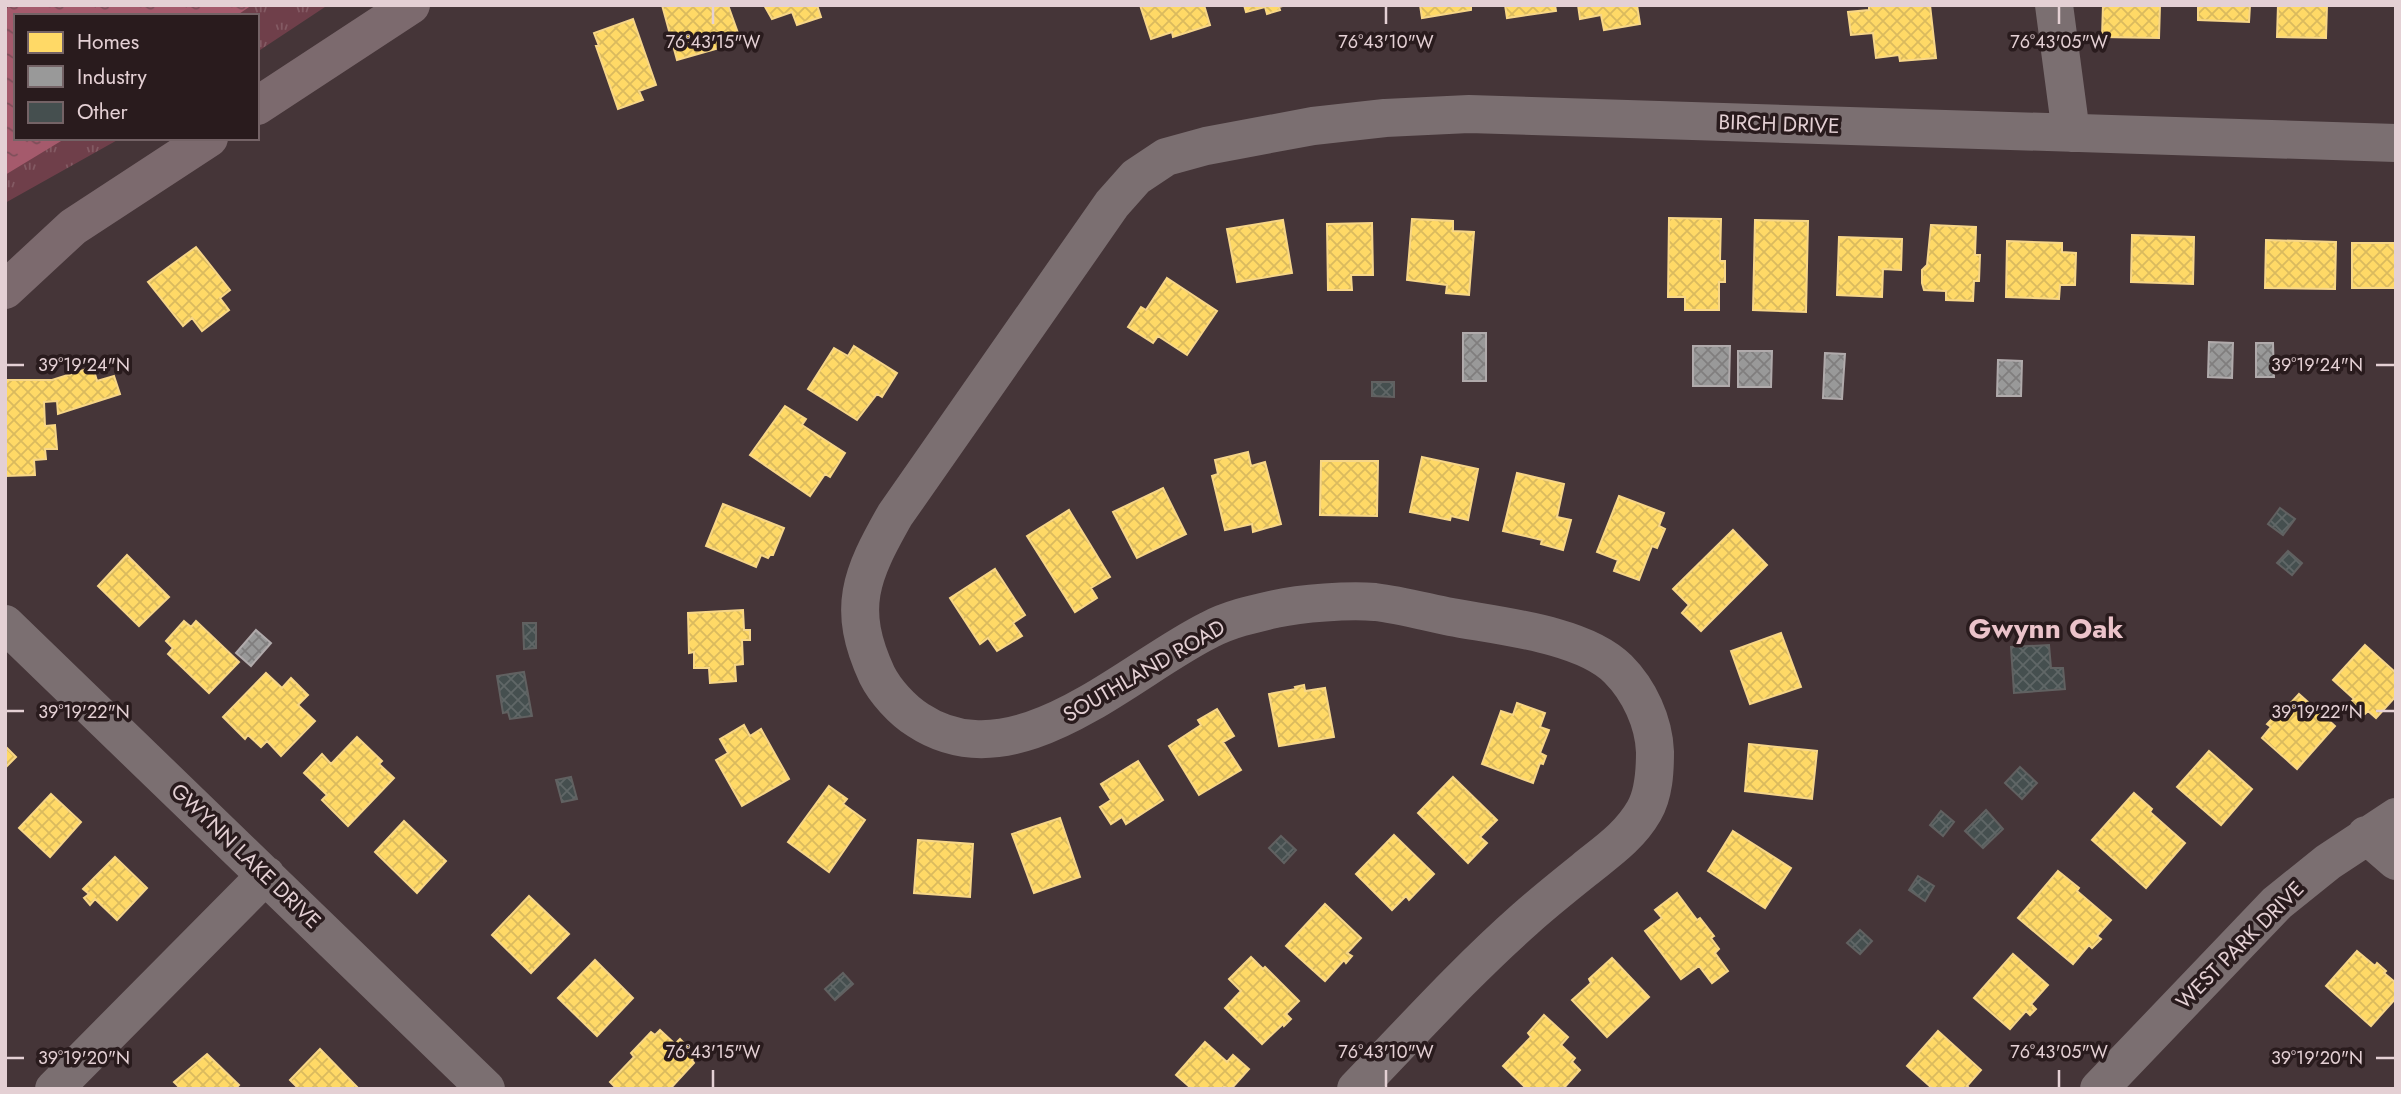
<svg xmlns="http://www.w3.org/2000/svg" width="2401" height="1094" font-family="Jost,sans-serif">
	<defs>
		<pattern id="park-tufts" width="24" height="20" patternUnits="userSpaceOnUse" patternTransform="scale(1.75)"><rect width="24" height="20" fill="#6f3f4a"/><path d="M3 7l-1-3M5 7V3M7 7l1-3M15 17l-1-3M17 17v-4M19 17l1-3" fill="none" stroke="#835a63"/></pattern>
		<pattern id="water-ripples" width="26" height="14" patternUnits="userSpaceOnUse" patternTransform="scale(1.75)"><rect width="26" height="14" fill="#a55a6c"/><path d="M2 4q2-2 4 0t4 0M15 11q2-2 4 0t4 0" fill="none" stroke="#7e4f5a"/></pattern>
		<pattern id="homes-cross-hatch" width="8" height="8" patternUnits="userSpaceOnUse" patternTransform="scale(1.75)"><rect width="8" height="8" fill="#ffd966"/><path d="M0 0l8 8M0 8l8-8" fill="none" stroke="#daba5e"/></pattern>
		<pattern id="industry-cross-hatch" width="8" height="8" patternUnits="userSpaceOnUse" patternTransform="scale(1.75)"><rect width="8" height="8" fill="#999"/><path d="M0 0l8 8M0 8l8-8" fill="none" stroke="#807e7e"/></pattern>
		<pattern id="building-cross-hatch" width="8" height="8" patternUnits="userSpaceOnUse" patternTransform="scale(1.75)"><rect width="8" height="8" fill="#454f4f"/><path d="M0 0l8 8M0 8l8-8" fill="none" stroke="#606767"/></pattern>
	</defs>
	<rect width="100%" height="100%" fill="#453538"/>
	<path fill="url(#park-tufts)" d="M5,5H328L257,52V16H16V138H121L5,203Z"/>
	<path fill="url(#water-ripples)" d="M10,5H252L236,16H16V138H66L5,175V11Z"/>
	<path fill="url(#homes-cross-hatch)" stroke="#f7d687" stroke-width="2" d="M662,5H728L738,33L730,35L733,44L677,60Z
		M764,5H817L821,17L797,25L792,12L772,19Z
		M1140,5H1204L1210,25L1173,37L1172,32L1151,39Z
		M1244,5H1286L1279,7L1280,10L1267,14L1265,7L1246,12Z
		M1420,5H1471V10L1422,18Z
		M1505,5H1555L1556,11L1507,18Z
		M1578,5H1637L1640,24L1604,30L1601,15L1580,19Z
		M1869,5H1930L1936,58L1900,61L1899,55L1876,58L1873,33L1851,35L1848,12L1869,10Z
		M2103,5H2160L2159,38L2102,37Z
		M2198,5H2250L2249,22L2198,20Z
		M2278,5H2327L2326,38L2277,37Z
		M633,19L656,85L639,91L643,100L618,109L596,46H599L594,33Z
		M1669,218L1721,219L1720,261H1725V282H1719V310H1685V297H1668Z
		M1412,219L1453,221V231L1474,232L1469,295L1446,293L1447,285L1407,280Z
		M1283,220L1292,273L1237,282L1227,229Z
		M1755,220L1808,221L1806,312L1753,310Z
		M1372,223L1373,275H1351L1352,290H1328L1327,224Z
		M1931,225L1976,227L1975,255H1980L1979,281H1974L1973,301L1946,300V291L1924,290L1922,283V270L1927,265Z
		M2132,235L2194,237L2193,284L2131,282Z
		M1839,237L1902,239L1901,270L1883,269L1882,297L1837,295Z
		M2266,240L2336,242L2335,289L2265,288Z
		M2007,241L2062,243V252L2076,253L2075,285H2060L2059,299L2006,297Z
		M2352,243H2396V288H2352Z
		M196,247L230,290L220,298L229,310L202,331L192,318L183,326L148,282Z
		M1167,278L1217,311L1187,355L1158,336L1153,343L1128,327L1141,307L1146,310Z
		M854,346L897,373L882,397L877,394L857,420L808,389L834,348L848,356Z
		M93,367L97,381L114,376L120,394L58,414L57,401L44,402L45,426L55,425L57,449H45L46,459L34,460L35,475L6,476L5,380H52Z
		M785,406L806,419L802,425L845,453L830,477L825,474L810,496L750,455Z
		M1248,452L1251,466L1265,462L1281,524L1253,532L1252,524L1225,530L1212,476L1218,474L1215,460Z
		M1422,457L1478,469L1468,520L1451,516L1450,520L1410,512Z
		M1321,461H1378L1377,516L1320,515Z
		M1517,473L1564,484L1557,517L1571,520L1563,550L1541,544L1542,540L1503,531Z
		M1163,488L1186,534L1137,558L1113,512Z
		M1619,496L1664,513L1659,526L1665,529L1657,548L1652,546L1639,580L1614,571L1618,560L1597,552Z
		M723,504L784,528L773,555H770L768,558L761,555L756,567L706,546Z
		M1069,510L1110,577L1091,588L1097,598L1075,612L1027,536Z
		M1733,530L1767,565L1701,631L1682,613L1689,605L1673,589Z
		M127,555L169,597L139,626L98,586Z
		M995,569L1025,615L1013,623L1022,636L997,651L988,638L980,644L950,598Z
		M743,610L744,630H750V640H742L743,664L735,665L736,681L710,683L709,668H694V652L689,653L688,613Z
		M184,621L191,627L196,621L239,662L209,693L168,654L173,648L166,641Z
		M1781,633L1801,687L1750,704L1731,651Z
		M2365,645L2396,673V696L2376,718L2368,711L2365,714L2351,702L2354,699L2333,680Z
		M266,673L282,688L291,678L308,695L298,705L315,721L281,756L267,741L261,747L248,735L245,739L223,717Z
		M1304,685L1305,691L1325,688L1334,737L1279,746L1269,694L1296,689L1295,687Z
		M2299,694L2335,726L2297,769L2262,738L2271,727L2267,724L2283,707L2285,709Z
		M1517,703L1545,713L1540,727L1549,730L1540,753L1546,756L1543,764L1540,763L1533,783L1482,764L1501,711L1513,715Z
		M1217,709L1234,736L1223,742L1241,770L1199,795L1169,746L1201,725L1198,720Z
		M744,725L750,736L761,729L789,779L742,806L716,760L728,753L720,739Z
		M357,737L382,761L379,764L394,778L348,826L322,800L327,795L304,773L322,754L331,764Z
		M1749,744L1817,751L1812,799L1745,791Z
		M5,746L16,757L5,768Z
		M2209,751L2252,789L2221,825L2177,787Z
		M1138,761L1163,800L1126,824L1122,817L1111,824L1100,807L1111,800L1101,784Z
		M1453,777L1497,820L1480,837L1487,843L1468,863L1418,813Z
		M829,786L847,799L843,804L865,820L829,872L788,842Z
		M2134,793L2152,809L2150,812L2185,843L2146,888L2092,840Z
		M51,794L81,822L50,857L19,828Z
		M1060,818L1080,877L1034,893L1012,834Z
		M404,821L446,861L417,893L375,852Z
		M1733,831L1791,868L1765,908L1708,871Z
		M1394,835L1434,874L1409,900L1406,896L1392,910L1356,874Z
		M918,840L973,844L970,897L914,893Z
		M115,857L147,888L117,920L95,899L90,905L84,898L89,894L83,889Z
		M2058,871L2079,888L2077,891L2111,920L2097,936L2101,939L2092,948L2089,945L2073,964L2018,918Z
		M1677,893L1697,920L1700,918L1714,936L1711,938L1719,949L1715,953L1728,971L1712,983L1699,966L1681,979L1645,931L1662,918L1655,910Z
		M529,896L569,934L531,973L492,935Z
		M1325,904L1361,938L1347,953L1352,956L1346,963L1344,960L1325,981L1286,946Z
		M2357,951L2375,966L2377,963L2386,971L2384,973L2396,983V998L2371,1026L2326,986Z
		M2013,954L2048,985L2031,1004L2036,1009L2030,1015L2026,1011L2010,1029L1974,998Z
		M1251,957L1263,969L1265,967L1299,1001L1286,1014L1291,1019L1284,1026L1283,1024L1262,1044L1225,1008L1241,991L1229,979Z
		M1612,958L1649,997L1607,1037L1572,1000L1591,983L1589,979Z
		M595,960L633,998L597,1036L558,998Z
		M1544,1015L1568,1037L1561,1045L1575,1058L1572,1062L1580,1070L1563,1089H1527L1503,1066L1531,1037L1528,1033Z
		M660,1030L675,1044L680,1039L696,1056L692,1060L694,1063L670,1089H617L610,1082L634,1057L631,1053L651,1032L655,1035Z
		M1938,1031L1981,1070L1967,1086L1970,1089H1933L1907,1066Z
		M1205,1042L1227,1062L1233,1055L1249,1069L1231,1089L1224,1087L1223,1089H1192L1176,1075Z
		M320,1049L359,1089H299L290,1080Z
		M207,1054L239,1085L235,1089H181L174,1082Z"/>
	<path fill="url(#industry-cross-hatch)" stroke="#b0aaab" stroke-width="2" d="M1463,333H1486V381H1463Z
		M2209,342L2233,343L2232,378L2208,377Z
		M2256,343H2273L2274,377H2256Z
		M1693,346H1730L1729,386H1693Z
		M1738,351H1772L1771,387H1738Z
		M1825,353L1845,354L1842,399L1823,398Z
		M1998,360L2022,361L2021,396H1997Z
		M256,630L271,643L251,666L236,653Z"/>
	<path fill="url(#building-cross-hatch)" stroke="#616161" stroke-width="2" d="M1372,382H1394V397L1372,396Z
		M2280,508L2295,519L2283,535L2268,524Z
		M2288,551L2302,563L2292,575L2277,563Z
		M523,623H536V648L524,649Z
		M2049,645L2051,668H2063L2065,689L2014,693L2011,647Z
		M524,672L532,716L510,719L508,712L503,713L497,676Z
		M2020,767L2037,783L2022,799L2005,783Z
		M571,777L577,799L562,802L556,780Z
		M1986,810L2003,829L1983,848L1965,831Z
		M1941,811L1954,822L1943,836L1930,825Z
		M1281,836L1296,850L1284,863L1269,848Z
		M1918,876L1934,886L1925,901L1909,890Z
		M1860,930L1872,941L1860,954L1847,943Z
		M843,973L853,984L835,1000L825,989Z"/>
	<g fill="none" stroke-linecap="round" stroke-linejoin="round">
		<path stroke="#7b6f71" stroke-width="38" d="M2054,5L2071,133
			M5,624L486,1089
			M2366,835L2396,861
			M54,1089L266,875
			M1356,1089C1412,1031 1465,972 1525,919C1544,902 1564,886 1584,870C1606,852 1629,837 1644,811C1654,794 1655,771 1655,752C1654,722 1639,690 1618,669C1583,634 1499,626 1451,617C1426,612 1400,605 1375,602C1348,600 1302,603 1275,609C1253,614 1230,619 1209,630C1126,671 1015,784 918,720C902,710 885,691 877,675C846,608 861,575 895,515L1112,204L1136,177L1166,157L1206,146L1313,126L1385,118L1469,114L2396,143
			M2099,1089L2277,903L2328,862L2396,817"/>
		<path stroke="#7c6a6e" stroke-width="38" d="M257,106L411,5
			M5,290L73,227L209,138"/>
	</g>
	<path fill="none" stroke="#e4d0d4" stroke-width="2.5" d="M713,7V24M1386,7V24M2059,7V24M7,365H24M2376,365H2394M7,711H24M2376,711H2394M7,1058H24M2376,1058H2394M713,1070V1087M1386,1070V1087M2059,1070V1087"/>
	<g text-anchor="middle" stroke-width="7" stroke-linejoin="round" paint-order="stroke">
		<g font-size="21" fill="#e4d0d4" stroke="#291b1d">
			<text transform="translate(1779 124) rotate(2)" y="7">BIRCH DRIVE</text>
			<text transform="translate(1144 671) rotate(-30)" y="7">SOUTHLAND ROAD</text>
			<text transform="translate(246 856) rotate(44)" y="7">GWYNN LAKE DRIVE</text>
			<text transform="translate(2240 945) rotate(-45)" y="7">WEST PARK DRIVE</text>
		</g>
		<g font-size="28" font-weight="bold" fill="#ebc3ca" stroke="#291b1d">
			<text x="2046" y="638">Gwynn Oak</text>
		</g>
	</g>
	<g font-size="18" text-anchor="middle" fill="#e4d0d4" stroke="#291b1d" stroke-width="7" stroke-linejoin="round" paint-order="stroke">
		<text x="713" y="48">76°43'15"W</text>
		<text x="1386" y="48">76°43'10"W</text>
		<text x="2059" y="48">76°43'05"W</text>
		<text x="84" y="371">39°19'24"N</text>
		<text x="2317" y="371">39°19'24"N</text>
		<text x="84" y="718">39°19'22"N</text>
		<text x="2317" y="718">39°19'22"N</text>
		<text x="713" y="1058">76°43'15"W</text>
		<text x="1386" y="1058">76°43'10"W</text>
		<text x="2059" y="1058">76°43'05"W</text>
		<text x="84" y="1064">39°19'20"N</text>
		<text x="2317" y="1064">39°19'20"N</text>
	</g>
	<rect width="2401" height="1094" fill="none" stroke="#e4d0d4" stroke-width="14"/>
	<rect x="14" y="14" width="245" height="126" fill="#291b1d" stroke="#746366" stroke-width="2"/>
	<rect x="28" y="32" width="35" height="21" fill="#ffd966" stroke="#746366" stroke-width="2"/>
	<text x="77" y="49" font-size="21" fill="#e4d0d4">Homes</text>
	<rect x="28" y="66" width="35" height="21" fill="#999999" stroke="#746366" stroke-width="2"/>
	<text x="77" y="84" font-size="21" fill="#e4d0d4">Industry</text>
	<rect x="28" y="102" width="35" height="21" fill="#454f4f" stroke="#746366" stroke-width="2"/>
	<text x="77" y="119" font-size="21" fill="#e4d0d4">Other</text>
</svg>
